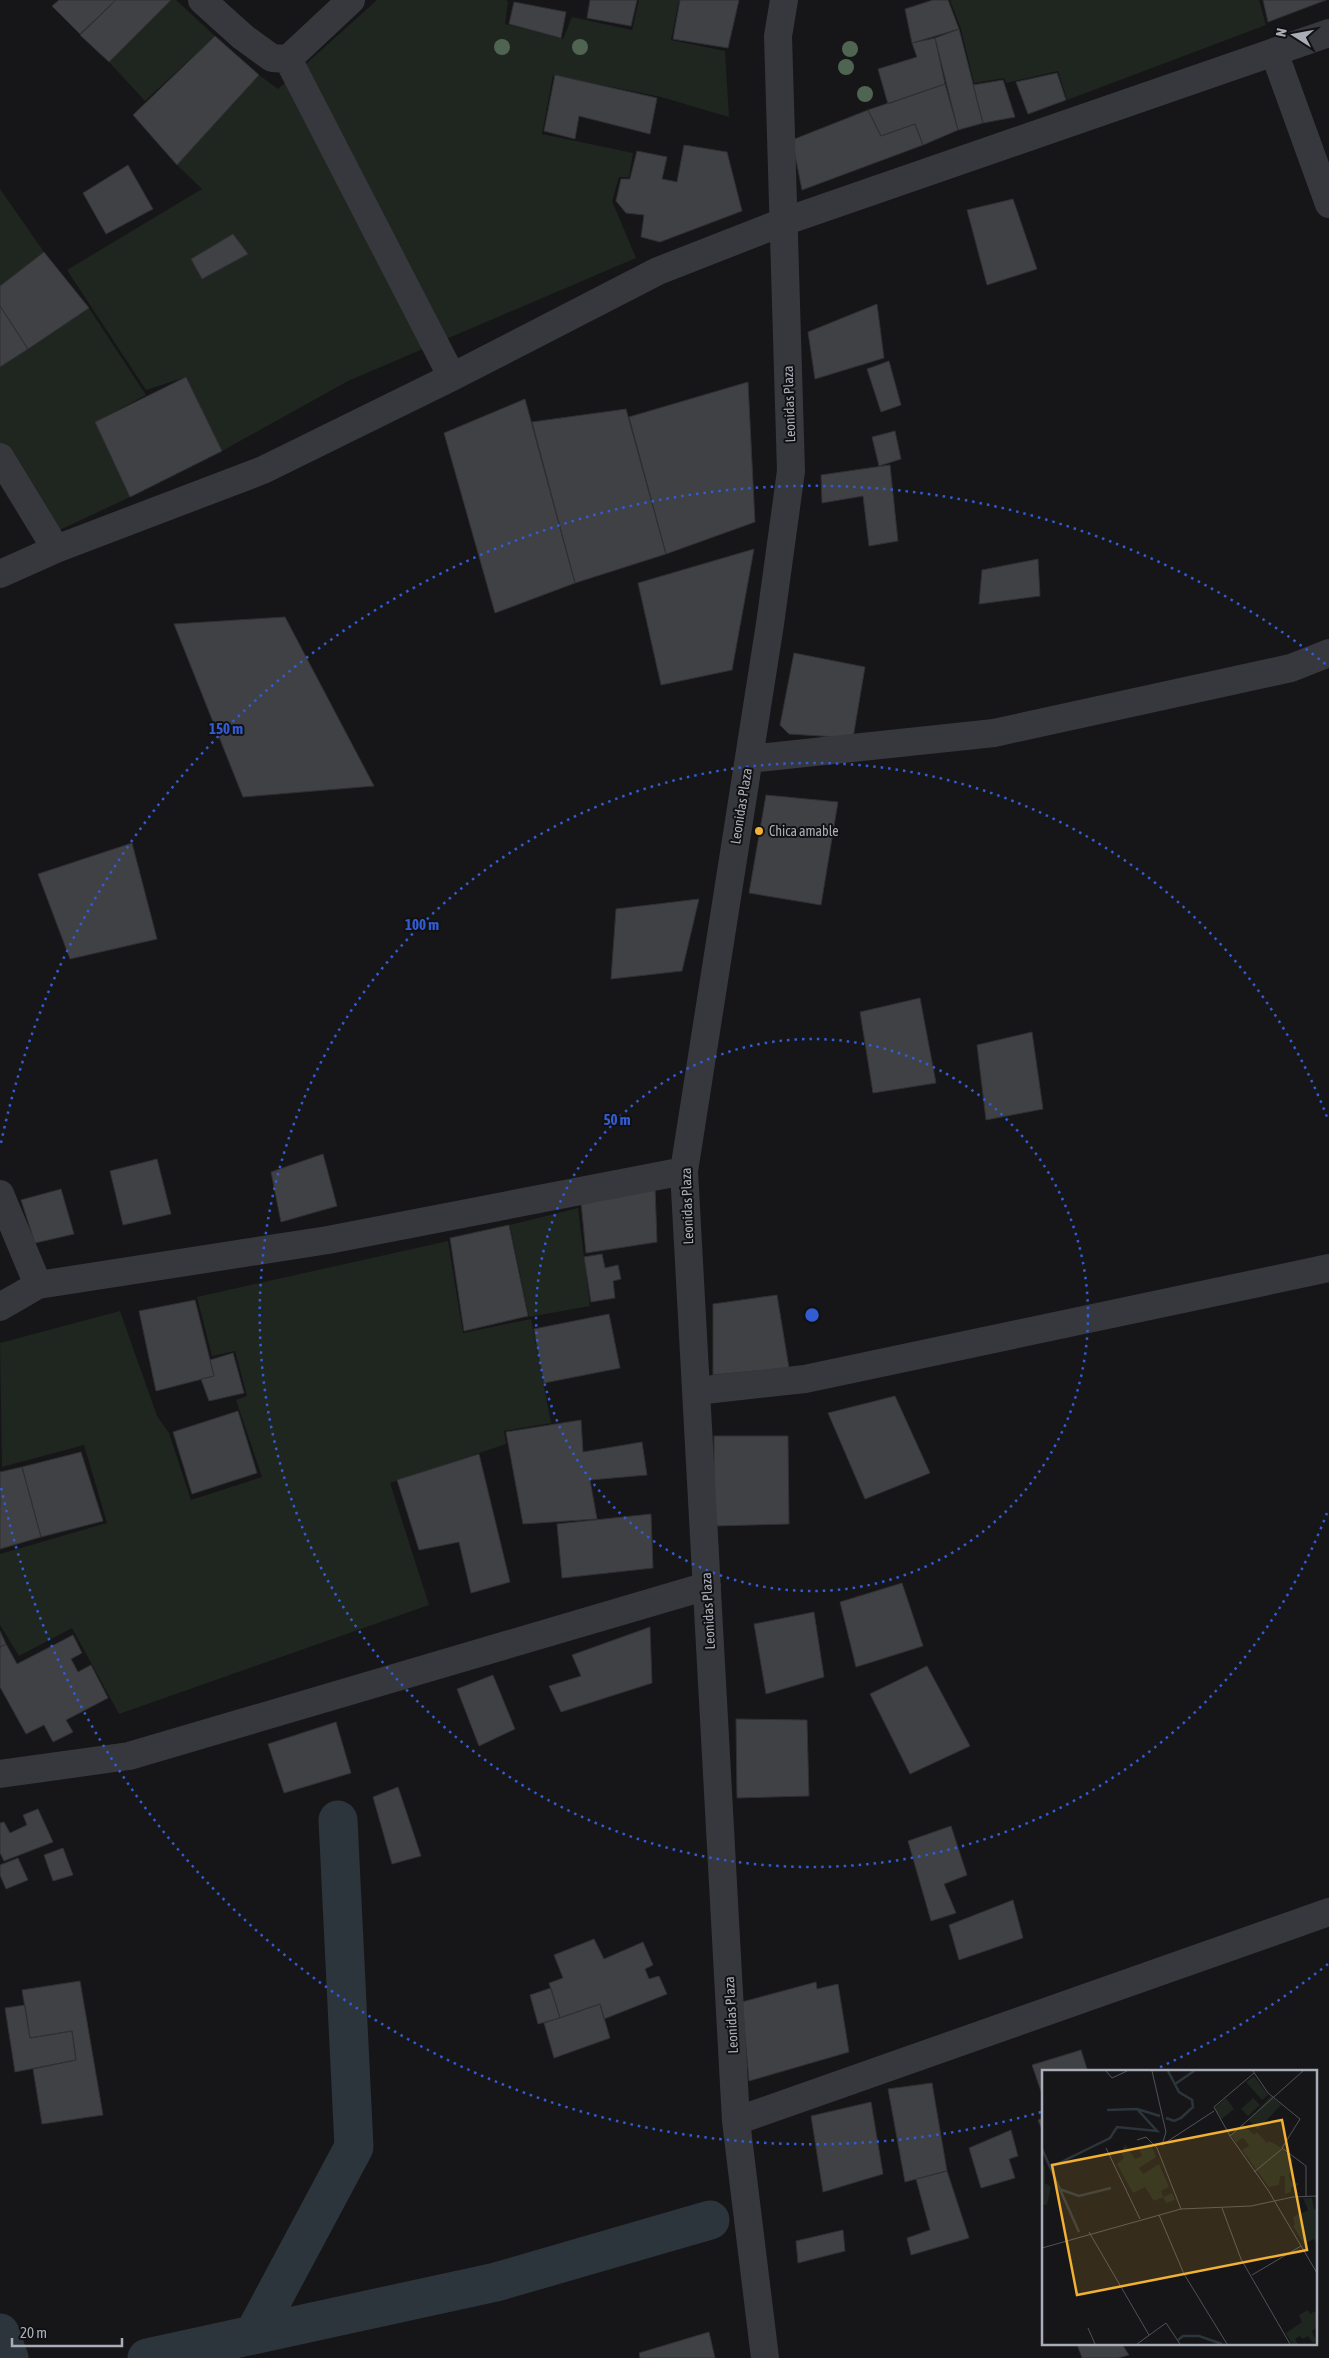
<svg xmlns="http://www.w3.org/2000/svg" width="1329" height="2358" font-family="'Asap Condensed',sans-serif">
	<rect width="100%" height="100%" fill="#161618"/>
	<path fill="#1e261f" d="M171,0H176L215,36L145,101L109,62Z
		M377,0H505L508,1L505,24L563,39L572,17L632,30L639,0H679L671,40L725,51L729,117L661,97L553,75L542,134L633,153L629,177H619L612,201L636,258L348,381L222,451L186,377L146,390L67,270L202,189L177,165L259,75L278,89Z
		M950,0H1259L1266,25L1067,100L1058,71L1006,83L1004,78L974,83L961,29Z
		M0,189L44,252L0,286Z
		M89,308L146,395L95,422L130,497L49,535L0,454V367Z
		M578,1208L590,1306L529,1317L510,1225Z
		M448,1241L463,1333L531,1319L551,1423L504,1431L506,1444L390,1483L429,1605L119,1714L72,1628L19,1656L0,1625V1554L107,1523L84,1445L2,1467L0,1343L120,1311L157,1416L169,1433L191,1500L262,1477L236,1400L247,1396L235,1351L212,1356L197,1297Z"/>
	<g fill="none" stroke-linecap="round" stroke-linejoin="round">
		<path stroke="#2c353c" stroke-width="39" d="M0,2333L9,2358
			M254,2334L354,2147L338,1820
			M147,2358L496,2282L710,2220"/>
	</g>
	<path fill="#404145" stroke="#303034" d="M59,0H116L80,34L52,6Z
		M116,0H171L109,62L80,35Z
		M590,0H637L631,26L587,18Z
		M680,0H739L728,48L673,39Z
		M933,0H948L959,29L912,43L905,9Z
		M1263,0H1326L1268,22Z
		M514,2L566,12L561,38L509,24Z
		M959,29L983,123L958,130L935,38Z
		M215,36L259,75L177,165L133,115Z
		M935,38L945,84L888,104L878,69L917,57L912,43Z
		M1057,73L1066,100L1028,114L1016,82Z
		M555,75L657,98L650,134L579,116L575,139L544,131Z
		M1003,80L1015,117L983,123L973,85Z
		M945,84L958,130L923,145L915,124L881,136L868,110Z
		M868,110L881,136L915,124L923,145L802,190L792,140Z
		M684,145L727,152L742,211L660,242L641,237L644,215L626,213L616,201L621,179H630L637,151L667,157L662,179L677,182Z
		M128,165L153,209L106,234L83,193Z
		M1013,199L1037,269L987,285L967,210Z
		M233,234L248,254L202,279L191,259Z
		M44,252L89,308L28,349L0,306V286Z
		M877,304L884,358L815,379L808,332Z
		M0,306L28,349L0,367Z
		M889,361L901,405L881,412L867,369Z
		M186,377L222,451L130,497L95,422Z
		M748,382L755,522L666,554L629,417Z
		M525,399L575,583L495,613L444,433Z
		M626,409L666,554L575,583L532,422Z
		M895,431L901,459L879,466L872,437Z
		M890,465L898,541L869,546L863,496L822,503L821,475Z
		M754,549L732,670L661,685L638,583Z
		M1038,559L1040,596L979,604L982,570Z
		M285,617L374,786L243,797L174,624Z
		M794,653L865,667L853,738L789,734L780,725Z
		M766,795L838,802L821,905L749,893Z
		M132,843L157,939L70,959L38,874Z
		M699,899L682,971L611,979L616,909Z
		M920,998L936,1083L873,1093L860,1012Z
		M1032,1032L1043,1109L986,1120L977,1045Z
		M323,1154L337,1206L281,1222L271,1172Z
		M157,1159L171,1214L123,1225L110,1171Z
		M655,1186L657,1242L586,1253L581,1202Z
		M61,1189L74,1234L35,1243L21,1200Z
		M509,1225L528,1316L464,1331L450,1238Z
		M602,1254L605,1268L618,1265L621,1279L613,1281L615,1298L591,1302L584,1257Z
		M777,1295L789,1368L713,1375V1304Z
		M195,1300L214,1376L156,1391L139,1311Z
		M609,1314L620,1368L544,1383L534,1329Z
		M233,1353L244,1393L209,1401L201,1379L214,1376L210,1360Z
		M895,1396L930,1473L865,1499L828,1413Z
		M238,1411L257,1473L192,1494L173,1432Z
		M581,1420L583,1452L642,1442L647,1475L590,1480L597,1519L523,1524L506,1432Z
		M714,1436H788L789,1524L714,1526Z
		M81,1452L103,1521L41,1537L22,1467Z
		M479,1454L510,1582L471,1593L459,1542L419,1550L397,1480Z
		M22,1467L41,1537L0,1549V1472Z
		M651,1514L653,1568L562,1578L557,1524Z
		M902,1583L923,1646L856,1667L840,1602Z
		M814,1612L824,1677L766,1694L754,1624Z
		M650,1627L652,1683L561,1712L549,1686L581,1676L572,1655Z
		M0,1631L6,1644L0,1647Z
		M73,1635L82,1653L71,1659L78,1672L91,1665L108,1698L66,1720L73,1732L53,1742L44,1725L26,1734L0,1687V1647L6,1644L17,1664Z
		M927,1666L970,1746L910,1774L870,1694Z
		M493,1675L515,1729L479,1746L457,1689Z
		M736,1719L807,1720L809,1796L737,1798Z
		M336,1722L351,1773L284,1793L268,1744Z
		M398,1787L421,1856L392,1864L373,1797Z
		M38,1809L53,1842L4,1861L0,1853V1823L4,1822L10,1833L27,1825L23,1815Z
		M951,1826L967,1875L944,1884L956,1913L931,1921L908,1841Z
		M63,1848L73,1875L53,1881L44,1855Z
		M18,1858L28,1880L6,1889L0,1875V1865Z
		M1013,1900L1023,1938L959,1960L949,1925Z
		M594,1939L604,1959L643,1942L653,1965L645,1969L649,1979L659,1976L667,1994L604,2019L600,2004L560,2018L549,1983L563,1978L554,1955Z
		M80,1981L103,2115L42,2124L33,2069L76,2060L72,2031L30,2038L22,1990Z
		M816,1982L817,1989L838,1984L849,2052L749,2081L742,2002Z
		M551,1988L560,2018L538,2024L530,1995Z
		M600,2004L610,2038L554,2058L544,2023Z
		M25,2005L30,2038L72,2031L76,2060L15,2072L5,2008Z
		M1081,2050L1088,2072H1043V2097L1032,2065Z
		M932,2083L947,2171L905,2182L888,2089Z
		M871,2102L883,2174L823,2192L811,2116Z
		M1043,2118V2132L1038,2120Z
		M1011,2130L1018,2156L1009,2159L1015,2178L981,2188L969,2148Z
		M947,2171L969,2238L911,2255L907,2238L930,2230L916,2179Z
		M843,2230L845,2251L798,2263L796,2241Z
		M709,2332L715,2358H640L639,2353Z
		M1077,2344H1122L1129,2355L1118,2358H1082Z"/>
	<g fill="none" stroke-linecap="round" stroke-linejoin="round">
		<path stroke="#37383d" stroke-width="28" d="M202,0L243,37L272,58L288,59L351,0
			M1274,52L1329,204
			M288,59L452,377
			M0,457L56,549L263,470L452,377L658,271L783,222L1329,33
			M0,574L56,549
			M749,759L994,733L1291,668L1329,653
			M0,1194L38,1285
			M0,1307L38,1285L328,1240L684,1171
			M696,1391L805,1379L1329,1268
			M0,1774L129,1756L707,1586
			M736,2121L1329,1912
			M765,2358L736,2121L684,1171L770,624L791,471L778,36L784,0"/>
	</g>
	<g fill="#506452">
		<circle cx="502" cy="47" r="8"/>
		<circle cx="580" cy="47" r="8"/>
		<circle cx="850" cy="49" r="8"/>
		<circle cx="846" cy="67" r="8"/>
		<circle cx="865" cy="94" r="8"/>
	</g>
	<g fill="none" stroke="#325cd3" stroke-width="2.5" stroke-dasharray="2.5 5">
		<circle cx="812" cy="1315" r="276"/>
		<path d="M1327 1513A552 552 0 1 1 1327 1117"/>
		<path d="M1328 1964A829 829 0 0 1 1156 2069M1041 2112A829 829 0 0 1 1 1487M1 1143A829 829 0 0 1 1328 666"/>
	</g>
	<circle fill="#f2b134" stroke="#111113" stroke-width="2" cx="759" cy="831" r="5"/>
	<g text-anchor="middle" stroke-width="4" stroke-linejoin="round" paint-order="stroke">
		<g font-size="14" fill="#a8adb8" stroke="#111113">
			<text transform="translate(789 404) rotate(-92)" y="5">Leonidas Plaza</text>
			<text transform="translate(741 806) rotate(-81)" y="5">Leonidas Plaza</text>
			<text transform="translate(687 1206) rotate(-92)" y="5">Leonidas Plaza</text>
			<text transform="translate(708 1611) rotate(-93)" y="5">Leonidas Plaza</text>
			<text transform="translate(731 2015) rotate(-93)" y="5">Leonidas Plaza</text>
		</g>
		<g font-size="14" fill="#a8adb8" stroke="#111113" text-anchor="start">
			<text x="769" y="836">Chica amable</text>
		</g>
	</g>
	<g transform="translate(1042 2070)">
		<rect width="275" height="275" fill="#161618"/>
		<path d="M212,6L226,25L220,30L204,12ZM229,26L239,35L216,59L206,50ZM184,28L192,39L180,49L172,39ZM211,28L218,35L206,46L199,39ZM201,54L212,65L215,62L225,73L227,71L238,77L251,90L247,106L249,112L256,113V116L249,117V122L243,124V106H238L237,115L227,117L200,80L207,76L205,72L201,68L194,72L189,65ZM108,73L114,87L97,98L101,104L117,94L127,117L119,121L121,127L130,123L133,130L124,133L121,127L112,131L103,117L91,123L75,94L82,88L79,83L83,74L93,89L100,86L97,78ZM0,94L3,97V113L9,117L5,135L0,134ZM261,128H270L272,139L275,140V175L272,169L262,174L251,156L253,155L251,147L266,140ZM266,240L268,244L273,241L275,244V257L270,261L274,271L271,273L266,266L261,269L258,266L253,269L256,274H250L244,263L260,252L257,245Z" fill="#1e261f"/>
		<path fill="none" stroke="#2c353c" stroke-width="2.5" d="M133,14L152,1M95,39L118,46M124,48L132,51L139,48L151,37L150,30L137,22L126,1M0,79L37,162M7,98L68,68L75,57L115,61L95,39L65,40M17,119L37,126L69,118M136,270L141,266H157L180,274"/>
		<path fill="none" stroke="#505258" stroke-width="1" d="M64,1L70,8L85,1M110,1L124,62L120,75M211,1L226,23L258,49L240,78L264,96V126M261,1L188,66L226,120L275,203M188,66L172,37L212,3M95,70L104,67L115,78L139,139M120,75L172,41M64,78L98,149M212,102L240,79M180,138L199,189L248,274M117,145L142,204L185,274M47,162L107,265M0,178L139,139L209,136L251,127L275,126M210,205L259,176M46,258L53,274M95,274L124,253L138,274"/>
		<path fill="#f2b134" fill-opacity="0.15" stroke="#f2b134" stroke-width="2.5" d="M240,50L265,180L35,225L10,95Z"/>
		<rect width="275" height="275" fill="none" stroke="#a8adb8" stroke-width="2.5"/>
	</g>
	<circle cx="812" cy="1315" r="8" fill="#325cd3" stroke="#111113" stroke-width="2.5"/>
	<g font-size="15" text-anchor="middle" font-weight="bold" fill="#325cd3" stroke="#111113" stroke-width="4" stroke-linejoin="round" paint-order="stroke">
		<text x="226" y="734">150 m</text>
		<text x="422" y="930">100 m</text>
		<text x="617" y="1125">50 m</text>
	</g>
	<g transform="translate(1294 35) rotate(281)" stroke="#111113" stroke-width="4" paint-order="stroke">
	<path d="M0-4L9 19L0 12L-9 19Z" fill="#a8adb8"/>
	<text y="-8" font-size="14" font-weight="bold" text-anchor="middle" fill="#a8adb8">N</text>
	</g>
	<path d="M12 2338v8h110v-8" fill="none" stroke="#a8adb8" stroke-width="2.5"/>
	<text x="20" y="2338" font-size="15" fill="#a8adb8" stroke="#111113" stroke-width="4" paint-order="stroke">20 m</text>
</svg>
